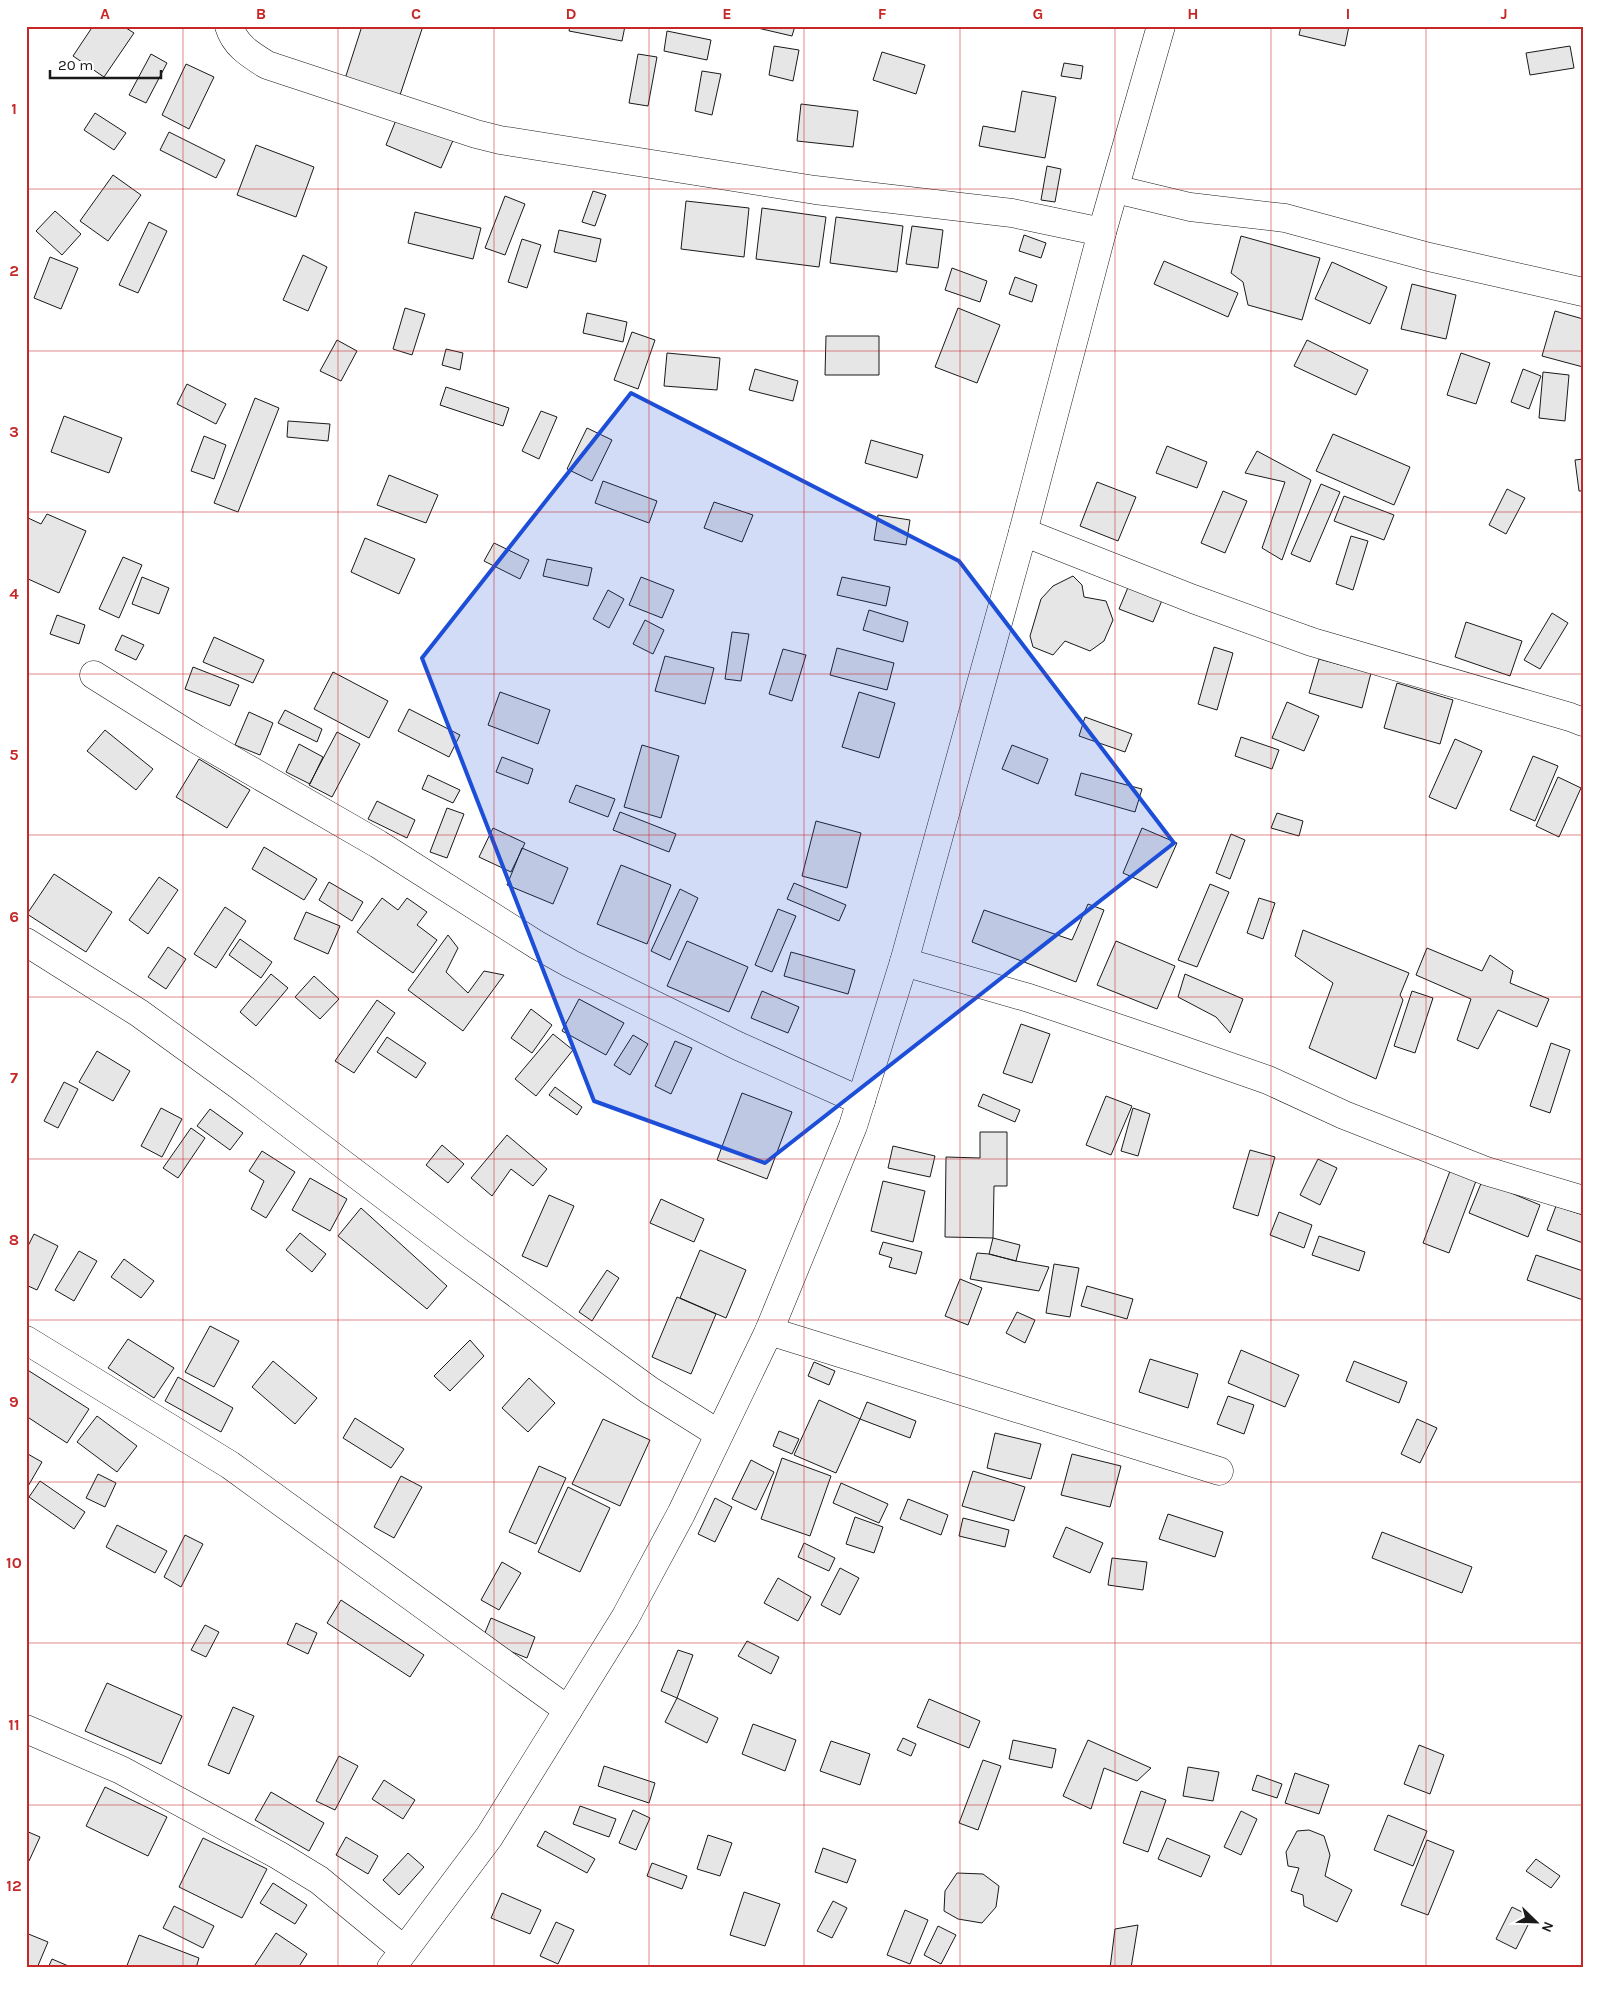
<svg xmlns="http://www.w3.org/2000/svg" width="1609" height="1994" font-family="Karla,sans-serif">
	<rect width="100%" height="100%" fill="#fff"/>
	<path fill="#e6e6e6" stroke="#1a1a1a" d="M93,26H123L134,33L104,77L73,56Z
		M362,26H423L399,98L344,82Z
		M570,26H625L622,41L569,31Z
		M749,26H795L792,36Z
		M1301,26H1349L1345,46L1299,35Z
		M667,31L711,40L707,60L664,51Z
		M774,46L799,50L793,81L769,75Z
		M1570,46L1574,68L1530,75L1526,53Z
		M882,52L925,65L916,94L873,80Z
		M151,54L167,63L146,103L129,95Z
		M638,54L657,57L648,106L629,103Z
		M1064,63L1083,66L1081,79L1061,76Z
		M186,64L214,77L189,129L162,115Z
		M702,71L721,74L712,115L695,111Z
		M1022,91L1056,97L1045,158L979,146L983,126L1015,132Z
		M801,104L858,111L853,147L797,141Z
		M95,113L126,133L114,150L84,130Z
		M398,115L454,138L441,168L386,145Z
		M169,132L225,160L216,178L160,150Z
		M256,145L314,167L296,217L237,195Z
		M1047,166L1061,169L1055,202L1041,200Z
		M113,175L141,195L108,241L80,221Z
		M593,191L606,195L595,226L582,222Z
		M505,196L525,204L505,255L485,248Z
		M686,201L749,208L744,257L681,249Z
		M762,208L826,217L819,267L756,259Z
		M55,211L81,234L62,255L36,231Z
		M415,212L481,228L473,259L408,243Z
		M836,217L903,226L897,272L830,263Z
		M149,222L167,231L138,293L119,285Z
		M912,226L943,230L938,268L906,264Z
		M559,230L601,239L596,262L554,252Z
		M1024,235L1046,243L1041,258L1019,251Z
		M1241,236L1320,258L1302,320L1248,305L1243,282L1231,273Z
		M522,239L541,245L527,288L508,282Z
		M303,255L327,267L308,311L283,300Z
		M50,257L78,268L61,309L34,298Z
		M1164,261L1238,293L1228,317L1154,284Z
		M1332,262L1387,287L1370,324L1315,299Z
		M952,268L987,281L980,302L945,290Z
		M1015,277L1037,285L1032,302L1009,294Z
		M1412,284L1456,295L1446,339L1401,329Z
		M405,308L425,314L412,355L393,349Z
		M958,308L1000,325L977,383L935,367Z
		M1555,311L1583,319V367L1542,356Z
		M587,313L627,322L623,342L583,333Z
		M632,332L655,340L638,389L614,380Z
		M826,336H879V375H825Z
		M337,340L357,351L341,381L320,371Z
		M1307,340L1368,370L1356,395L1294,366Z
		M446,349L463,353L460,370L442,365Z
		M667,353L720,358L717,390L664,386Z
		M1461,353L1490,363L1476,404L1447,395Z
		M755,369L798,381L793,401L749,390Z
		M1523,369L1541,376L1529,409L1511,402Z
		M1543,372L1569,375L1565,421L1539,418Z
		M187,384L226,404L216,424L177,404Z
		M446,387L509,408L503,426L440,405Z
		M255,398L279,408L238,512L214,503Z
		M541,411L557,417L539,459L522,451Z
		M64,416L122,438L109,473L51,452Z
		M288,421L330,424L328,441L287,437Z
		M587,428L612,440L592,481L567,469Z
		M1333,434L1410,467L1394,505L1316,471Z
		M204,436L226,445L214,479L191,471Z
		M871,440L923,455L917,478L865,463Z
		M1167,446L1207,462L1197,488L1156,473Z
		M1257,451L1311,480L1282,560L1262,548L1285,482L1245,473Z
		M1583,459V491H1579L1575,460Z
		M389,475L438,495L426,523L377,505Z
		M603,481L657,501L649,523L595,503Z
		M1097,482L1136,497L1118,541L1080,526Z
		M1321,484L1340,492L1310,562L1291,554Z
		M1507,489L1525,498L1506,534L1489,525Z
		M1223,491L1247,501L1225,553L1201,543Z
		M1344,496L1394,515L1384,540L1334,521Z
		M714,502L753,515L742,542L704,528Z
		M47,514L86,531L59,593L26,578V517L41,524Z
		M878,515L910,520L906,545L874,540Z
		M1351,536L1368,541L1353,590L1336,584Z
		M365,538L415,559L399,594L351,572Z
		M494,543L529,560L520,579L484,561Z
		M123,557L142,565L119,618L99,609Z
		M547,559L592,568L588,586L543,576Z
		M1073,576L1082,585L1084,597L1106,601L1113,620L1104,641L1090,651L1065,641L1053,655L1033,647L1030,636L1041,599L1053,586Z
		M142,577L169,588L159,614L132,604Z
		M641,577L674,590L662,618L629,605Z
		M842,577L890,587L886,606L837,595Z
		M1129,585L1163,598L1153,622L1119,609Z
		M608,590L624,599L609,628L593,619Z
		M869,610L908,622L903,642L863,630Z
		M1552,613L1568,623L1540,669L1524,660Z
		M57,615L85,625L79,644L50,634Z
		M645,620L664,630L653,654L633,644Z
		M1466,622L1522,641L1510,676L1455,657Z
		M732,632L749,634L741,681L725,679Z
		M122,635L144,645L136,660L115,650Z
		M214,637L264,660L253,683L203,662Z
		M1214,647L1233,653L1217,710L1198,704Z
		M837,648L894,663L887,690L830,675Z
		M783,649L806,655L792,701L769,694Z
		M665,656L714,668L705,704L655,691Z
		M1319,659L1371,673L1362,708L1309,693Z
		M193,667L239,685L230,706L185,689Z
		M333,672L388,701L369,738L314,709Z
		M1397,683L1453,700L1440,744L1384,728Z
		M500,692L550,710L538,744L488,725Z
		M859,692L895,703L879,758L842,747Z
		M1287,702L1319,716L1304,751L1272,738Z
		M409,709L460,735L449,757L398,731Z
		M285,710L322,729L317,742L278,723Z
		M249,712L273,723L260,755L235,745Z
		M1085,717L1132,734L1125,752L1079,736Z
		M105,730L153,769L136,790L87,751Z
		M337,732L360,744L332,797L309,785Z
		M1241,737L1279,750L1272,769L1235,756Z
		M1455,739L1482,751L1456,809L1429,797Z
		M299,744L323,757L310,784L286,772Z
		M642,745L679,756L661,818L624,807Z
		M1012,745L1048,759L1038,784L1002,769Z
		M1533,756L1558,766L1535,821L1510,810Z
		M502,757L533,769L528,784L496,772Z
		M199,759L250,790L227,828L176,797Z
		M1081,773L1142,789L1135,812L1075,795Z
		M428,775L460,790L453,803L422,789Z
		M1558,777L1581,788L1559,837L1536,826Z
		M576,785L615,799L608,817L569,802Z
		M377,801L415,820L407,838L368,819Z
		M447,808L464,814L447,858L430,852Z
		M620,812L676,834L669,852L613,830Z
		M1277,813L1303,821L1299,836L1271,828Z
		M816,821L861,833L847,888L802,876Z
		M493,828L525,843L511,872L479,857Z
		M1142,828L1177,843L1157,888L1123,873Z
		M1231,834L1245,840L1230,879L1216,873Z
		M264,847L317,879L304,900L252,869Z
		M522,848L568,868L553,904L507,885Z
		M621,865L671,885L647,944L597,924Z
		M54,874L112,912L86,952L27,914Z
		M159,877L178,890L148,934L129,920Z
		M329,882L363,902L352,921L319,900Z
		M794,883L846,905L839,921L787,899Z
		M1210,884L1229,892L1197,967L1178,960Z
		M680,889L698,898L670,960L651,951Z
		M382,898L398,910L407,898L427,912L417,925L437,940L413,973L357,932Z
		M1259,898L1275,903L1263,939L1247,933Z
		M1088,904L1104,910L1076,982L972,942L984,910L1072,940Z
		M225,907L246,921L216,968L194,954Z
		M778,909L796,916L772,972L755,965Z
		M306,912L340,926L328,954L294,939Z
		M1303,930L1409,973L1400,995L1403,1000L1376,1079L1309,1048L1333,983L1295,956Z
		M448,935L458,948L446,972L468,993L484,971L504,975L463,1031L408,990Z
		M240,939L272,962L261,978L229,955Z
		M687,941L748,967L729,1012L667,986Z
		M1116,941L1175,966L1157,1009L1097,985Z
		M168,947L186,959L166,989L148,977Z
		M1427,948L1482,971L1490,955L1513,971L1510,983L1549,999L1537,1027L1498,1010L1478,1049L1457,1040L1471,999L1416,975Z
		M791,952L855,970L848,994L784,976Z
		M271,974L288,988L256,1026L240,1012Z
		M1185,974L1243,999L1230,1033L1216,1017L1178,997Z
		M314,976L339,999L320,1019L295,997Z
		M762,991L799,1007L788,1033L751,1018Z
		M1412,991L1433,998L1415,1053L1394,1046Z
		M579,999L624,1023L606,1055L562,1031Z
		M377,1000L395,1013L354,1073L335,1061Z
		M531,1009L552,1025L532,1053L511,1038Z
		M1021,1024L1050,1034L1032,1083L1003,1073Z
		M553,1034L573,1050L536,1096L515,1079Z
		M633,1035L648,1044L630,1075L614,1065Z
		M387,1037L426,1063L416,1078L377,1052Z
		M675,1041L692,1048L671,1094L655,1086Z
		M1551,1043L1570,1050L1550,1113L1530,1106Z
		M97,1051L130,1071L113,1101L79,1082Z
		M64,1082L78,1089L58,1128L44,1121Z
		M555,1087L582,1107L577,1115L549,1095Z
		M742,1093L792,1112L767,1179L717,1160Z
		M983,1094L1020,1110L1015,1122L978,1106Z
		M1106,1096L1132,1106L1111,1155L1086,1145Z
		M161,1108L182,1119L162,1157L141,1146Z
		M1133,1108L1150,1114L1138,1156L1121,1151Z
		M210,1109L243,1133L230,1150L197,1126Z
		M191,1128L205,1138L178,1178L163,1168Z
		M980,1132H1007V1186H994L993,1238L945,1237L946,1157L980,1158Z
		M507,1135L547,1169L533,1186L511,1169L492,1196L471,1178Z
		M442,1145L464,1164L448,1183L426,1165Z
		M893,1146L935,1156L930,1177L888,1168Z
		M1250,1150L1275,1157L1258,1216L1233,1208Z
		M262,1151L295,1172L266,1218L251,1209L264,1181L249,1171Z
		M1318,1159L1337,1168L1320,1205L1300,1195Z
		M1450,1171L1476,1181L1449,1253L1423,1243Z
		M310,1178L347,1199L330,1231L292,1210Z
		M883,1181L925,1191L913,1242L871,1231Z
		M1482,1181L1540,1205L1528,1237L1469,1213Z
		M549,1195L574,1206L547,1267L522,1256Z
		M661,1199L704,1219L694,1242L650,1223Z
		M1556,1206L1583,1215V1243L1547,1230Z
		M361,1208L447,1286L427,1309L338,1236Z
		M1279,1212L1312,1225L1304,1248L1270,1235Z
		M300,1233L326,1254L312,1272L286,1250Z
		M34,1234L58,1246L37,1290L26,1285V1250Z
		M1319,1236L1365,1252L1359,1271L1312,1255Z
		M993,1238L1020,1245L1016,1261L989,1254Z
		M883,1242L922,1252L916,1274L889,1267L892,1258L879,1254Z
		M700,1250L746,1270L726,1318L680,1298Z
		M79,1251L97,1261L74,1301L55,1290Z
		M977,1253L989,1254L1016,1261L1049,1267L1039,1291L970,1279Z
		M1536,1255L1583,1271V1300L1527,1280Z
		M124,1259L154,1281L141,1298L111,1277Z
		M1054,1264L1079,1268L1070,1317L1046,1313Z
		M607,1270L619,1278L592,1321L579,1312Z
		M960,1279L982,1288L968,1325L945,1316Z
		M1087,1286L1133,1299L1127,1319L1081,1306Z
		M677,1297L716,1314L691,1374L652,1357Z
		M1017,1312L1035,1320L1025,1343L1006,1333Z
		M210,1326L239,1341L214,1387L185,1372Z
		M128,1339L174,1368L154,1398L108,1368Z
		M470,1340L484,1356L450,1391L434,1376Z
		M1241,1350L1299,1375L1285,1407L1228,1383Z
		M1150,1359L1198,1374L1188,1408L1139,1392Z
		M273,1361L317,1398L295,1424L252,1387Z
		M1354,1361L1407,1382L1399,1403L1346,1381Z
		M814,1362L835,1371L829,1385L808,1376Z
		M26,1369L89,1409L67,1443L26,1416Z
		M178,1377L233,1408L221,1432L165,1401Z
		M529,1378L555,1403L528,1432L502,1408Z
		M1228,1396L1254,1405L1244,1434L1217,1424Z
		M819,1400L860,1419L836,1473L794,1455Z
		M867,1402L916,1421L910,1438L860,1419Z
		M97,1416L137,1446L117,1472L77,1442Z
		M355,1418L404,1449L391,1468L343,1438Z
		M603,1419L650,1440L620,1506L572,1484Z
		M1417,1419L1437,1428L1420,1463L1401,1454Z
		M779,1431L799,1439L792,1454L773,1446Z
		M995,1433L1041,1444L1031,1479L987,1468Z
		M26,1453L42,1462L27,1488H26Z
		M1072,1454L1121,1466L1110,1507L1061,1495Z
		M782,1458L831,1476L810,1536L761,1519Z
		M751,1460L774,1472L756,1510L732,1499Z
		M539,1466L566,1478L536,1544L509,1532Z
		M973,1471L1025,1487L1014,1521L962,1506Z
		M98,1474L116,1483L105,1507L86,1498Z
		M401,1476L422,1487L394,1538L374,1527Z
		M40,1481L85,1512L74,1529L29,1497Z
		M841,1483L888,1504L879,1523L833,1503Z
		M568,1487L610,1508L580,1572L538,1552Z
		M715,1498L732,1507L715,1542L698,1534Z
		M908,1499L948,1515L941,1535L900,1519Z
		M1168,1514L1223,1532L1215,1557L1159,1539Z
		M855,1517L883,1527L874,1553L846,1544Z
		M963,1518L1009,1530L1005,1547L959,1536Z
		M117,1525L167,1551L155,1573L106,1547Z
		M1066,1527L1103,1543L1090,1573L1053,1557Z
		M1382,1532L1472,1567L1462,1593L1372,1558Z
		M185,1535L203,1544L181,1587L164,1577Z
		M804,1543L835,1558L829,1571L798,1557Z
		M1112,1558L1147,1562L1143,1590L1108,1585Z
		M502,1562L521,1573L499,1610L481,1600Z
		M840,1568L859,1578L840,1615L821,1605Z
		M778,1578L811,1597L798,1621L764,1603Z
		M341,1600L424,1655L410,1677L327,1623Z
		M491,1618L535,1637L527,1658L482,1640Z
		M296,1623L317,1633L308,1654L287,1644Z
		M205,1625L219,1632L206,1657L191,1650Z
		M747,1641L779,1657L771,1674L738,1656Z
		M678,1650L693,1655L677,1698L661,1691Z
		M107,1683L182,1716L161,1764L85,1731Z
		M677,1698L718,1718L707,1743L665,1722Z
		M929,1699L980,1721L969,1748L917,1727Z
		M233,1707L254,1716L229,1774L208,1765Z
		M753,1724L796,1740L785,1771L742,1754Z
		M903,1738L916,1744L911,1756L897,1750Z
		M1013,1740L1056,1749L1052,1768L1009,1759Z
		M1088,1740L1151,1768L1137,1781L1104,1768L1091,1809L1063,1796Z
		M831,1741L870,1754L860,1785L820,1771Z
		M1419,1745L1444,1755L1430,1794L1404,1784Z
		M339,1756L358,1766L335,1810L316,1801Z
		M983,1760L1001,1766L978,1830L959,1823Z
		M604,1766L655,1783L649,1803L598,1786Z
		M1188,1767L1219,1772L1213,1801L1183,1796Z
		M1295,1773L1329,1785L1319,1814L1285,1803Z
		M1257,1775L1282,1784L1277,1798L1252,1790Z
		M384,1780L415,1800L403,1819L372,1799Z
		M105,1787L167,1817L148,1856L86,1826Z
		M1141,1791L1166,1800L1148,1852L1123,1843Z
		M271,1792L324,1823L309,1851L255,1820Z
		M580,1806L616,1819L609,1837L573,1824Z
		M633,1810L650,1818L636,1850L619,1843Z
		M1241,1811L1257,1819L1241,1855L1224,1847Z
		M1388,1815L1427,1831L1413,1866L1374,1850Z
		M1309,1830L1324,1836L1330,1855L1325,1876L1352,1890L1337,1922L1304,1906L1303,1895L1291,1891L1299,1868L1288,1866L1286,1852L1297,1831Z
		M26,1831L40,1837L29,1861L26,1860Z
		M545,1831L595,1859L587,1873L537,1846Z
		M708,1835L732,1843L720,1876L697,1869Z
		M346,1837L378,1856L368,1874L336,1855Z
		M203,1838L267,1869L242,1918L179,1887Z
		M1167,1838L1210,1856L1201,1877L1158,1859Z
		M1427,1840L1454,1851L1428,1915L1401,1905Z
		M823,1848L856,1860L847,1883L815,1872Z
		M408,1853L424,1867L399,1895L383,1880Z
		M1536,1859L1560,1876L1551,1888L1526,1871Z
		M652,1863L687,1876L682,1889L647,1876Z
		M957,1873L983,1874L999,1886L996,1907L982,1923L958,1919L944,1911L945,1891Z
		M273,1883L307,1905L295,1924L260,1903Z
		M744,1892L780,1904L765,1946L730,1935Z
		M502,1893L541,1910L530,1934L491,1918Z
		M833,1901L847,1908L832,1938L817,1931Z
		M174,1906L214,1926L203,1948L163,1928Z
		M1512,1907L1532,1917L1516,1949L1496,1939Z
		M905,1910L928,1920L910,1964L887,1955Z
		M556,1922L574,1930L558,1964L540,1956Z
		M1138,1925L1131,1968H1110L1115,1929Z
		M938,1926L956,1935L941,1964L924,1955Z
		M26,1933L48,1942L37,1968H26Z
		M276,1933L307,1954L298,1968H253Z
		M139,1935L199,1958L196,1968H126Z
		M52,1959L73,1968H48Z"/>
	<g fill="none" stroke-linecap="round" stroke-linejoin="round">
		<defs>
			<path id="minor" d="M229,26C235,46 251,55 267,65L476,134L500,140L815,190L1012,213L1102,232
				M1115,189L1190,207L1285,218L1429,257L1583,292
				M1023,532L1193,599L1312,642L1570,717L1583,722
				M94,675L196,739L378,844L537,945L571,964L738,1046L861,1101
				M26,942L139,1013L241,1087L459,1252L649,1390L719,1434
				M904,962L1029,998L1159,1042L1268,1080L1344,1115L1486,1171L1583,1200
				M769,1331L1219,1471
				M26,1340L230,1465L568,1710
				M26,1729L121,1770L278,1855L319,1880L404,1950"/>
			<path id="major" d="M391,1968L489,1837L625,1618L681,1514L769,1331L853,1126L904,962L1023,532L1102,232L1161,26"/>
		</defs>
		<use href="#minor" stroke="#1a1a1a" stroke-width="29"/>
		<use href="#major" stroke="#1a1a1a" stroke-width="29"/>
		<use href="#minor" stroke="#fff" stroke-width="28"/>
		<use href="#major" stroke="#fff" stroke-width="28"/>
	</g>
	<path fill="#1d4ed8" fill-opacity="0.2" stroke="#1d4ed8" stroke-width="4" stroke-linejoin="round" d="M631,393L959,561L1174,843L765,1163L594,1101L422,658Z"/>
	<path fill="none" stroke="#c62828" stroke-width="1" stroke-opacity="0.55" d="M183,26V1968M338,26V1968M494,26V1968M649,26V1968M804,26V1968M960,26V1968M1115,26V1968M1271,26V1968M1426,26V1968M26,189H1583M26,351H1583M26,512H1583M26,674H1583M26,835H1583M26,997H1583M26,1159H1583M26,1320H1583M26,1482H1583M26,1643H1583M26,1805H1583"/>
	<rect width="1609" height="1994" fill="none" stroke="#ffffff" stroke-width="55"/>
	<g transform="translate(1536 1922) rotate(113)" stroke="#ffffff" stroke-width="4" paint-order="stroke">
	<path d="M0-4L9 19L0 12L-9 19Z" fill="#1a1a1a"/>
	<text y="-8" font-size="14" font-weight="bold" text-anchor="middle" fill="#1a1a1a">N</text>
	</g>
	<path d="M50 70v8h111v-8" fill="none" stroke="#1a1a1a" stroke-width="2.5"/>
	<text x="58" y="70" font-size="15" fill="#1a1a1a" stroke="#ffffff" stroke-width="4" paint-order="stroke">20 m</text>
	<rect x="28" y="28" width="1554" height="1938" fill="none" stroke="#c62828" stroke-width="2"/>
	<g font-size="16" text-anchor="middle" font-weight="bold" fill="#c62828">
		<text x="105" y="19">A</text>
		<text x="261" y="19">B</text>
		<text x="416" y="19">C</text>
		<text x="571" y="19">D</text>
		<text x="727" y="19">E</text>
		<text x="882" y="19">F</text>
		<text x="1038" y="19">G</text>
		<text x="1193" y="19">H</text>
		<text x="1348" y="19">I</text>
		<text x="1504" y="19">J</text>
		<text x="14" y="114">1</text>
		<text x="14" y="276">2</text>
		<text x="14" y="437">3</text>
		<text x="14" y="599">4</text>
		<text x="14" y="760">5</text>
		<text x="14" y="922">6</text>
		<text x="14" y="1083">7</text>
		<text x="14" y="1245">8</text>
		<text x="14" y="1407">9</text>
		<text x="14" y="1568">10</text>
		<text x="14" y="1730">11</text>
		<text x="14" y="1891">12</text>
	</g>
</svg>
